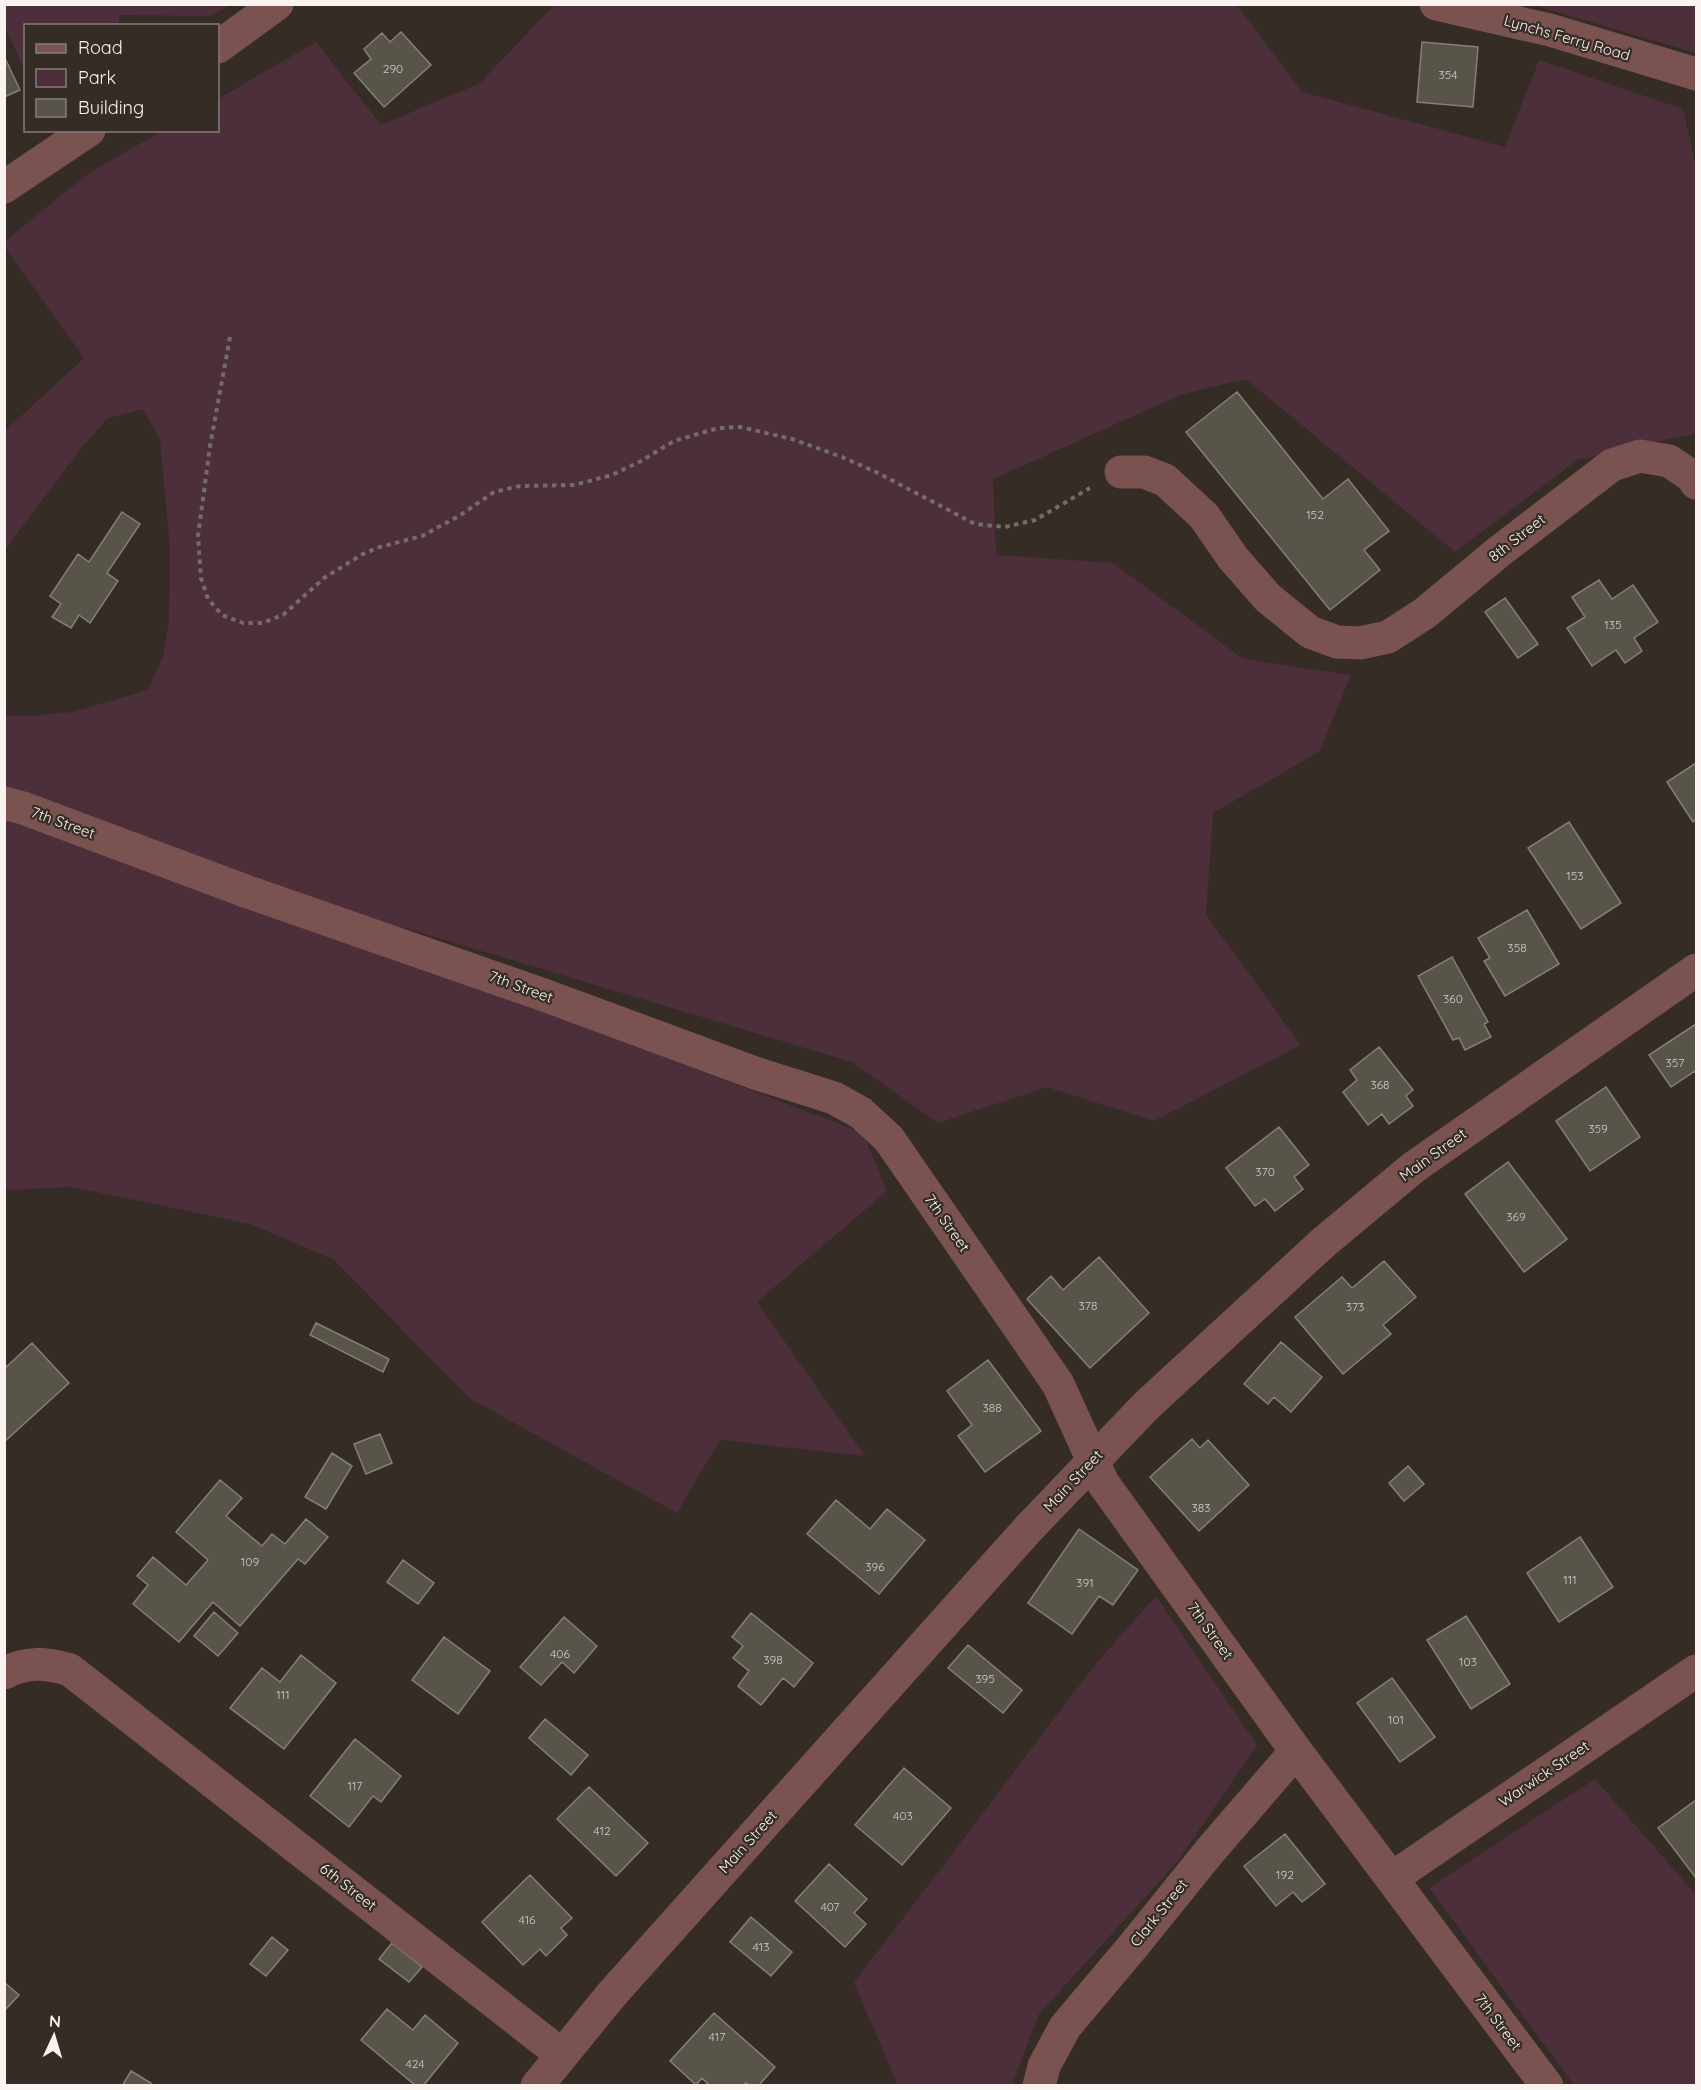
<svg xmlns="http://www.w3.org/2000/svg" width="1701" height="2090" font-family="Quicksand,sans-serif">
	<rect width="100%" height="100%" fill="#352c26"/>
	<path fill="#4d2e3b" d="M5,4H231V5L211,16L120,15L118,25L26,26L25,71L5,27Z
		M554,5H1237L1302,92L1505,147L1539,60L1683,109L1696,166V433L1577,460L1455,552L1246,379L1183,394L993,479L996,555L1113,563L1243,659L1351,675L1319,752L1213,813L1206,915L1301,1045L1154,1121L1047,1087L938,1123L852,1062L402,927L386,953L668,1058L863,1133L887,1191L757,1302L865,1456L720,1440L677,1513L469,1398L333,1259L250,1224L72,1187L5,1190V716H31L73,712L148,690L163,656L169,620L170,548L160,440L143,409L108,418L84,445L5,550V431L84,358L5,247V241L89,173L162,131L218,130V99L316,42L381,125L480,83Z
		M1533,5H1696V53Z
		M1156,1596L1257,1745L1178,1861L1039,2014L1012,2085H898L854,1983L1098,1661Z
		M1595,1779L1696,1895V2085H1574L1429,1888Z"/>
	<path fill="#595449" stroke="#858075" stroke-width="1.5" d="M401,32L431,65L384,107L354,73L371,59L364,49L382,33L390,42Z
		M1422,42L1478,47L1473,107L1417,102Z
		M4,56L20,90L4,97Z
		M1237,392L1323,499L1348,479L1389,531L1364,550L1380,570L1330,610L1186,432Z
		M122,512L140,524L107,573L118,581L90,623L79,615L71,628L52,617L61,604L50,596L78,554L89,562Z
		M1599,580L1612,599L1633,585L1658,622L1634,638L1642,651L1625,663L1616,650L1592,666L1567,628L1585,617L1572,597Z
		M1505,598L1538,644L1518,658L1485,612Z
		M1696,763V819L1693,822L1667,782Z
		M1569,822L1621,903L1581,929L1528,848Z
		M1527,910L1559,964L1505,996L1484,961L1490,958L1478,938Z
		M1452,957L1488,1022L1484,1024L1491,1037L1465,1050L1459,1038L1453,1040L1418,976Z
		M1696,1024V1074L1695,1071L1671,1087L1649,1055Z
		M1379,1047L1413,1090L1406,1096L1413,1106L1389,1124L1382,1114L1368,1125L1343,1092L1357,1080L1350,1070Z
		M1606,1087L1640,1137L1590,1171L1556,1121Z
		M1279,1127L1309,1165L1294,1177L1303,1189L1275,1211L1265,1199L1255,1206L1226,1168Z
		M1508,1162L1567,1239L1524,1272L1465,1194Z
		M1099,1257L1149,1313L1090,1368L1027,1299L1051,1276L1063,1290Z
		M1384,1261L1416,1297L1383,1325L1391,1334L1343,1374L1295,1317L1342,1277L1352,1288Z
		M316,1323L389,1359L383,1372L310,1335Z
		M1281,1342L1322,1377L1291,1412L1274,1397L1268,1404L1244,1384Z
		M32,1343L69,1383L4,1442V1369Z
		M988,1360L1041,1431L985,1472L958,1436L972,1425L947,1391Z
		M380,1434L392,1463L366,1474L354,1444Z
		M1192,1439L1200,1448L1208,1440L1249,1485L1199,1531L1150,1477Z
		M332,1453L352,1466L326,1509L305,1497Z
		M1408,1466L1424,1484L1404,1501L1389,1483Z
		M220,1480L242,1498L226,1516L262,1546L272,1534L285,1544L306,1519L328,1537L305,1564L298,1559L240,1626L213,1602L179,1642L133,1604L148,1585L137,1576L153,1557L186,1585L208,1560L176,1532Z
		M836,1500L870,1529L887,1509L925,1540L879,1594L807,1534Z
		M1079,1529L1138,1570L1113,1605L1099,1596L1072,1634L1028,1603Z
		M1580,1537L1613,1587L1559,1622L1527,1573Z
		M403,1560L434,1583L418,1604L387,1582Z
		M214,1612L238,1633L218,1656L194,1636Z
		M751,1613L813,1663L794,1687L783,1678L761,1705L738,1686L749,1671L733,1658L743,1646L732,1637Z
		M1466,1616L1510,1684L1471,1709L1427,1640Z
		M564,1617L597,1646L574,1673L562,1662L541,1685L520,1667Z
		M444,1637L490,1671L458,1714L412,1680Z
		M968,1645L1022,1690L1003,1713L948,1668Z
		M301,1655L336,1683L284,1749L230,1708L262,1668L280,1682Z
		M1392,1678L1435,1737L1400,1762L1357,1703Z
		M545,1719L588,1755L571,1775L529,1738Z
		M355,1739L401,1776L381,1802L373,1796L349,1827L310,1796Z
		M904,1768L951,1808L902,1865L855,1825Z
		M589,1787L648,1843L616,1876L557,1819Z
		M1696,1800V1878L1658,1828Z
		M1285,1834L1325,1884L1302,1902L1293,1892L1276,1906L1244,1866Z
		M829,1864L867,1899L854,1913L866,1924L845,1947L795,1901Z
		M530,1875L572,1918L561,1928L567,1935L546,1956L540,1949L523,1965L482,1922Z
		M751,1917L792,1952L771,1976L730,1942Z
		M272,1937L288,1950L266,1976L250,1964Z
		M392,1943L422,1967L409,1982L379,1959Z
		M4,1982L19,1995L4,2011Z
		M387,2009L413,2030L425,2015L458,2043L423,2086H416L361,2040Z
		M714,2013L775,2067L758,2086H749L746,2083L743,2086H710L702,2078L696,2085L670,2061Z
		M131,2071L151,2083L150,2086H122Z"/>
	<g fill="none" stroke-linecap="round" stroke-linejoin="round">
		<path stroke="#746c66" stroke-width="4" stroke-dasharray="4.5 4.5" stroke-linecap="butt" d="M230,337L210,446L198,536L201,578L208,599L222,615L243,623H262L283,615L324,578L363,554L380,547L422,536L459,516L494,492L520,486L574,485L612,475L641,461L674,441L718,428L740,427L792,439L842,457L878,473L975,524L1005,527L1035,520L1090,488"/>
		<path stroke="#7a5350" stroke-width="33" d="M1436,4L1550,30L1696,74
			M218,47L277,4
			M4,187L89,130
			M1121,472H1144L1165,480L1204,516L1233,558L1268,598L1310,632L1337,642L1360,643L1388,637L1425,613L1501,550L1612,465L1640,456L1669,461L1693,477L1696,483
			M4,803L23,808L248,892L544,995L755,1073L834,1098L861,1113L889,1139L1058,1384L1103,1483L1296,1751L1547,2086
			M4,1673C29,1661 45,1663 70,1670L562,2055
			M1392,1878L1696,1671
			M537,2086L612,1994L1028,1529L1147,1405L1324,1242L1414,1167L1696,970
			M1039,2086L1044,2066L1065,2027L1134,1945L1209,1852L1296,1751"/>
	</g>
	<g text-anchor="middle" stroke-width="4.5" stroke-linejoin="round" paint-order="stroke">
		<g font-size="12" fill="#d2cbc6">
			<text x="393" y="73">290</text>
			<text x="1448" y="79">354</text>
			<text x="1315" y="519">152</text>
			<text x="1613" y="629">135</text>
			<text x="1575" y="880">153</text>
			<text x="1517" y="952">358</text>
			<text x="1453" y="1003">360</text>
			<text x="1675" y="1067">357</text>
			<text x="1380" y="1089">368</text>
			<text x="1598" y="1133">359</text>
			<text x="1265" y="1176">370</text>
			<text x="1516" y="1221">369</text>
			<text x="1088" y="1310">378</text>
			<text x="1355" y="1311">373</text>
			<text x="992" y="1412">388</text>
			<text x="1201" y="1512">383</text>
			<text x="250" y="1566">109</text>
			<text x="875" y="1571">396</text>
			<text x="1570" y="1584">111</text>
			<text x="1085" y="1587">391</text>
			<text x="560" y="1658">406</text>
			<text x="773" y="1664">398</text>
			<text x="1468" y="1666">103</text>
			<text x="985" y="1683">395</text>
			<text x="283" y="1699">111</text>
			<text x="1396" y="1724">101</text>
			<text x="355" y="1790">117</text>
			<text x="903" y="1820">403</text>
			<text x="602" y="1835">412</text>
			<text x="1285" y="1879">192</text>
			<text x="830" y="1911">407</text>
			<text x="527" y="1924">416</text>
			<text x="761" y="1951">413</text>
			<text x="717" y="2041">417</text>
			<text x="415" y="2068">424</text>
		</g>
		<g font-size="15" fill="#faf3ef" stroke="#352c26">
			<text transform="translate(1567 38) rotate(16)" y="5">Lynchs Ferry Road</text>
			<text transform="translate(1517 538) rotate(-38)" y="5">8th Street</text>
			<text transform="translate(63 823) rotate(20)" y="5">7th Street</text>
			<text transform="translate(521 987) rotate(20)" y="5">7th Street</text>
			<text transform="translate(1433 1155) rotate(-36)" y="5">Main Street</text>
			<text transform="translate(947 1223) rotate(55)" y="5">7th Street</text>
			<text transform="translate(1073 1481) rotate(-47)" y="5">Main Street</text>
			<text transform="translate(1210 1631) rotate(54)" y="5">7th Street</text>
			<text transform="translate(1544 1774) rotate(-34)" y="5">Warwick Street</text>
			<text transform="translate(748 1842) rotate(-48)" y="5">Main Street</text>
			<text transform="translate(348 1887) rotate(38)" y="5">6th Street</text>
			<text transform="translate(1159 1913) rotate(-51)" y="5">Clark Street</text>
			<text transform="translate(1498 2022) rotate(53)" y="5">7th Street</text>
		</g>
	</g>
	<rect width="1701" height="2090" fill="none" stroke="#faf3ef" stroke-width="12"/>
	<rect x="24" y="24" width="195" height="108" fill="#352c26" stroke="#847c76" stroke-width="1.5"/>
	<rect x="36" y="44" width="30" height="9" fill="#7a5350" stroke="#847c76" stroke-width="1.5"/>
	<text x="78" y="54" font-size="18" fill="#faf3ef">Road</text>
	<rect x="36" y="69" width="30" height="18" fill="#4d2e3b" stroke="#847c76" stroke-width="1.5"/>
	<text x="78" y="84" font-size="18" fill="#faf3ef">Park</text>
	<rect x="36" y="99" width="30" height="18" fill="#595449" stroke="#847c76" stroke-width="1.5"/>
	<text x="78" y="114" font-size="18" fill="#faf3ef">Building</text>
	<g transform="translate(54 2036) rotate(4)" stroke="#352c26" stroke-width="4.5" paint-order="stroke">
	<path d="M0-4.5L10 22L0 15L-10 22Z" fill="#faf3ef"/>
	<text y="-9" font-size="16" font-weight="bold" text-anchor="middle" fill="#faf3ef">N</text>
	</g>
</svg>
